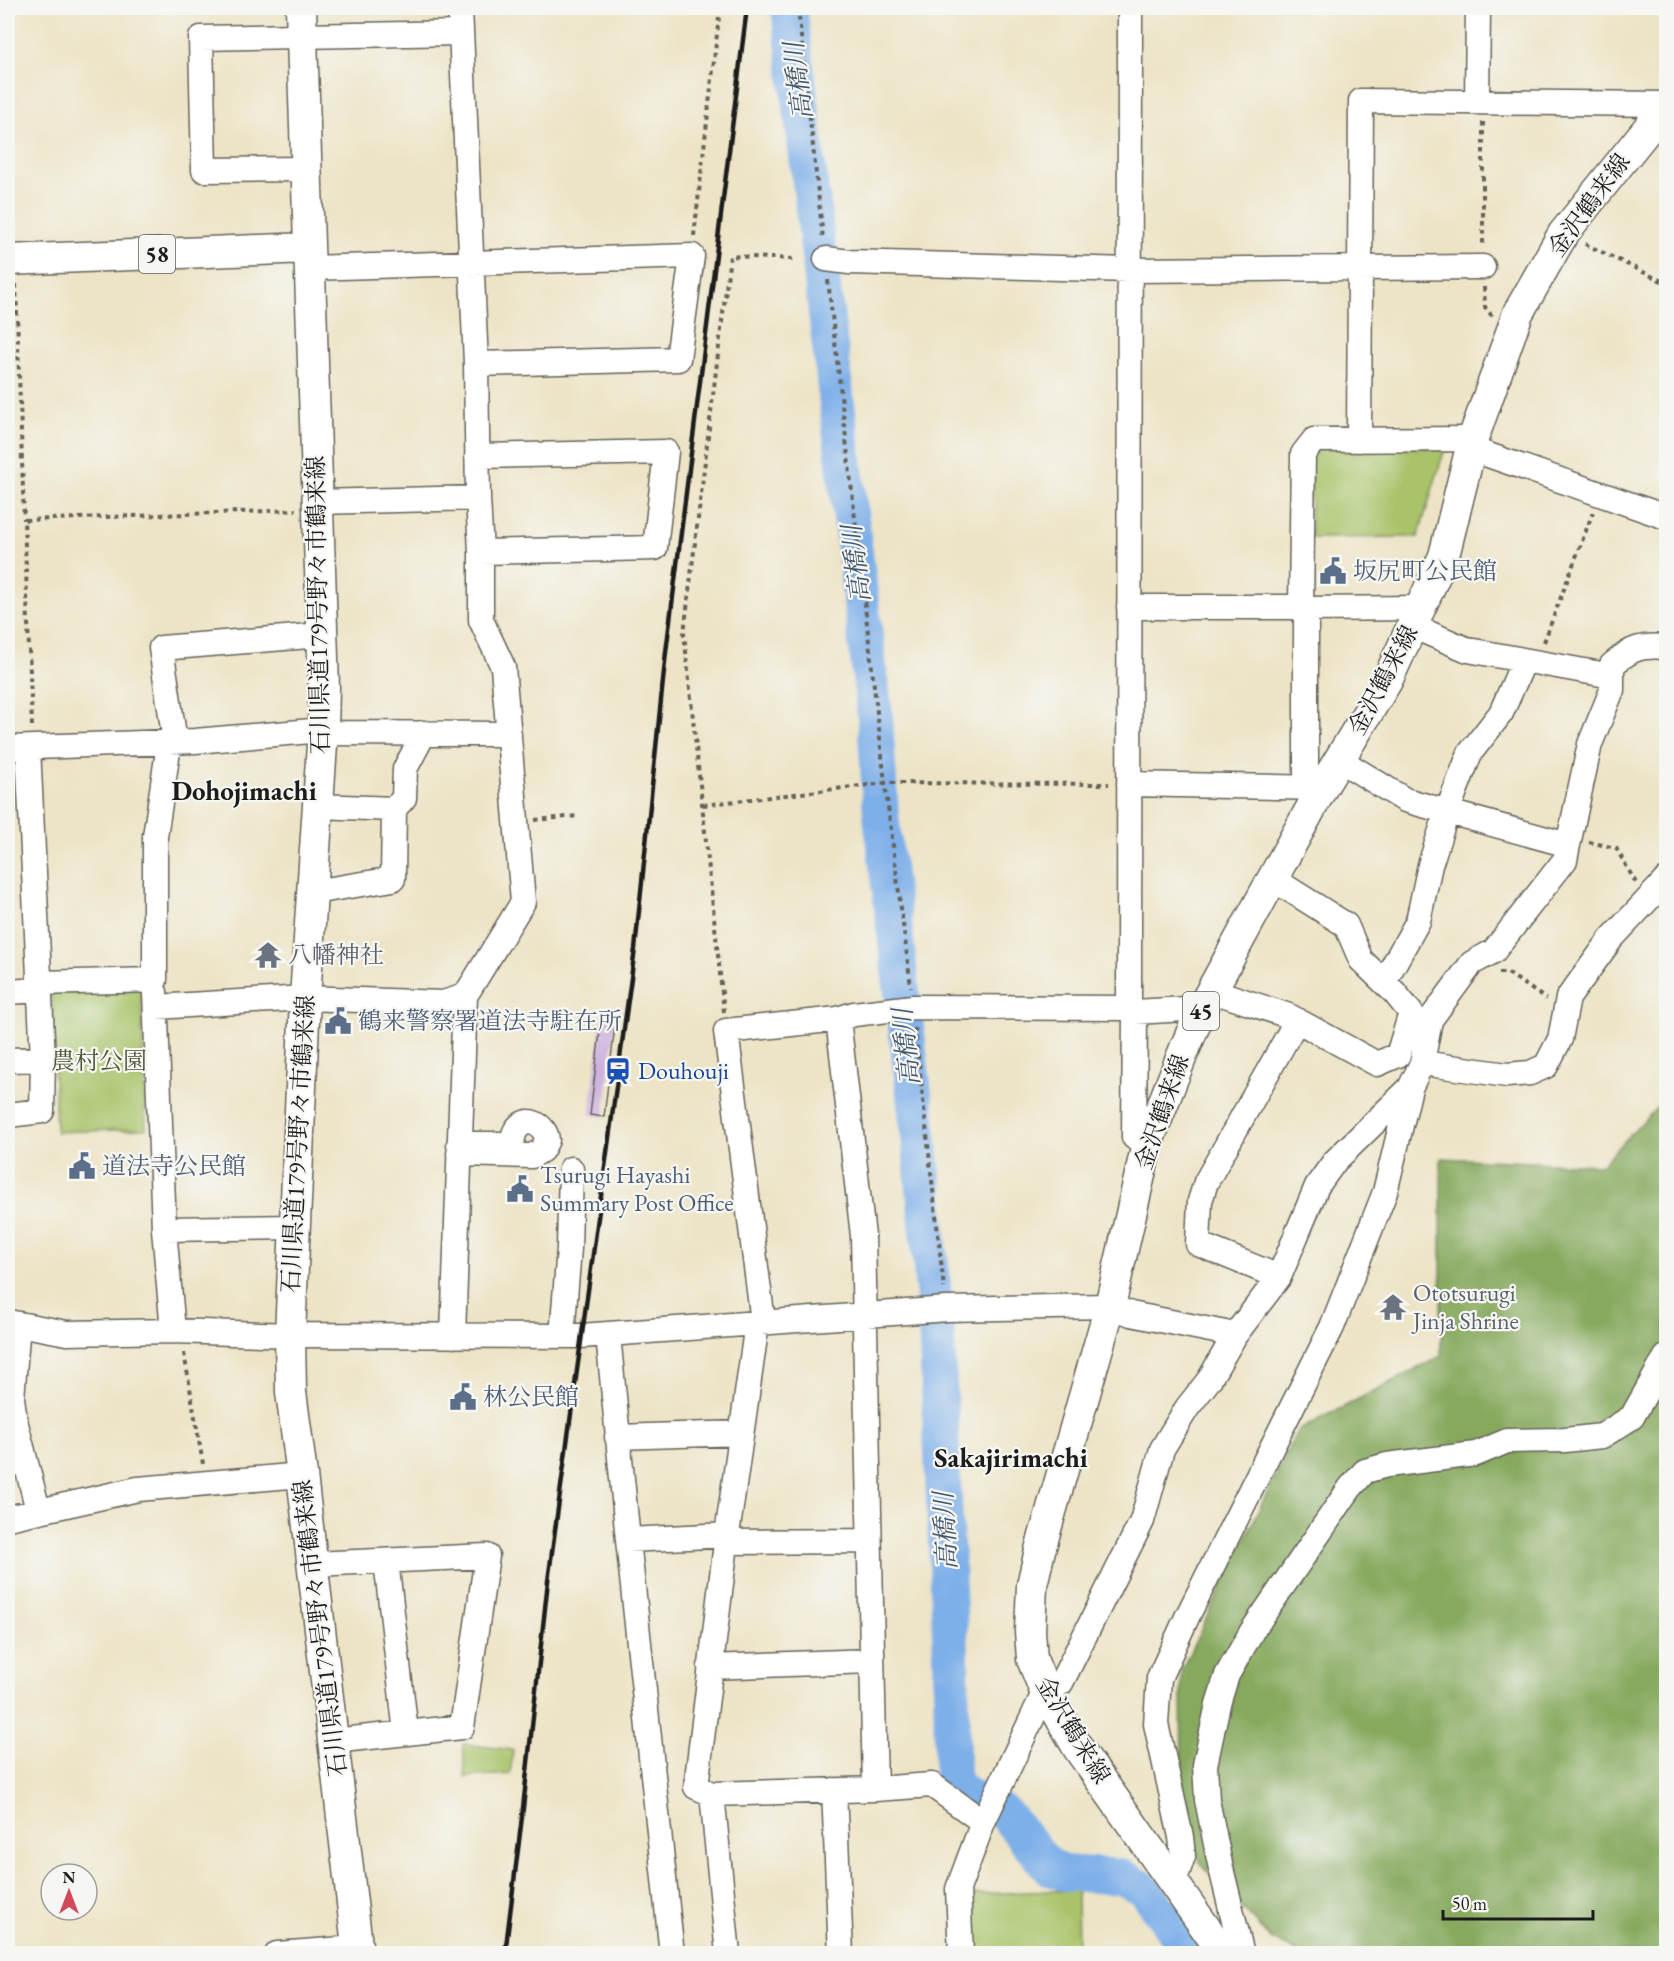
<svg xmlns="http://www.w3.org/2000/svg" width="1674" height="1961" font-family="'EB Garamond','Noto Serif JP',serif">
	<rect width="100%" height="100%" fill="#f6f6f2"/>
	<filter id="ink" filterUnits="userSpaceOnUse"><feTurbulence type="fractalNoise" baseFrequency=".0167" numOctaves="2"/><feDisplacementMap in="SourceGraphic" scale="12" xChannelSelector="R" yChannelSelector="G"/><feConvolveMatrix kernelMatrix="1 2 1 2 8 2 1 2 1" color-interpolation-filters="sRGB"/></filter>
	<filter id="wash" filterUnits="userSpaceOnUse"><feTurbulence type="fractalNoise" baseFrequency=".008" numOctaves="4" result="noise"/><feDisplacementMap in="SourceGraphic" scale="24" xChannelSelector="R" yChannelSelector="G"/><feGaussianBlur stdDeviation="1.35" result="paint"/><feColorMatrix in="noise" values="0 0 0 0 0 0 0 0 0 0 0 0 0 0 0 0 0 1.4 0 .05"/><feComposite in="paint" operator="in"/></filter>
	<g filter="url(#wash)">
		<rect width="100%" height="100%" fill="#ede4c6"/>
		<path fill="#a8c369" stroke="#627042" stroke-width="1.5" d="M1319,448H1445L1418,537L1311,538V458Z
			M141,989L146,1129L56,1132L51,992Z
			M463,1744L513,1750L510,1774L465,1777Z
			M1077,1890L1078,1953H976L974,1894Z"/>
		<path fill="#86a95d" stroke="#51623c" stroke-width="1.5" d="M1666,1098V1953L1302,1954L1272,1940L1200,1863L1182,1803L1181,1671L1297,1431L1441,1356V1158L1601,1165Z"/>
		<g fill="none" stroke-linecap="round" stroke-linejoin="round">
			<path stroke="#7dafe9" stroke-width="36" d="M789,8L875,717L881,815L920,1145L936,1321L951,1655L952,1779L961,1792L977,1801L1004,1813L1050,1868L1064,1873L1122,1877L1144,1889L1175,1931L1188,1954"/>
		</g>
		<g id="blocks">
			<path fill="#ceb2dd" d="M602,1014L616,1017L604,1117L590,1115Z"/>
		</g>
	</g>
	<g filter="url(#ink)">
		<use href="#blocks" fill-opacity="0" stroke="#656258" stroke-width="1.5"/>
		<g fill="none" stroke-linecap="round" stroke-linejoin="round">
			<defs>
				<path id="minor" d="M460,8L476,364L478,498
					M1130,8L1129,1008L1135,1012L1134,1137L1147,1144
					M1477,102L1478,8
					M306,169L204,170L201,38L461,33
					M826,259L849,262L1130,270L1483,267
					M309,268L692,256L678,359L476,364
					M1359,440L1361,101L1666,104
					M1471,449L1666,517
					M477,456L666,452L655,548L481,552
					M1129,607H1301L1306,609L1419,608
					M1301,607L1303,454L1314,440L1473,439
					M1412,626L1468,650L1612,676V665C1632,648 1640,645 1666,647
					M8,748L195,741L323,730L331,733L509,734
					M1340,760L1405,800L1568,845L1590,744L1612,690V676
					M1306,773V609
					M1129,784L1322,788
					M318,806L394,809
					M313,892L393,879L394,809L404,798L405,769L424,733
					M1384,982L1418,921L1430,865L1447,812L1470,753L1501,713L1524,661
					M39,983L155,980V836L168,751L175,742L161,648L322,635
					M1213,991L1289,1016L1377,1064L1398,1055L1411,1013L1395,993L1361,960L1346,925L1273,879
					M8,992L39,990
					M155,992L164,1229L173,1331
					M156,1007L305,998L443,1003L465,996L523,902L503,667L481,620V552L478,498L317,502
					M1135,1012L1202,1008
					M838,1019L854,1014L913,1007L1129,1008
					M8,1060L43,1059L28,748
					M1422,1063L1430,1020L1472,963L1494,951L1565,860L1568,845
					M8,1115L42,1111L43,1059
					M459,1154L532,1156L542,1150L547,1140C546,1125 526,1114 516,1130C513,1134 513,1139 512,1144H459
					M164,1229L294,1227
					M1279,1277L1198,1244L1200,1201L1206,1182L1297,1020
					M8,1322L67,1333L173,1331L290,1335L581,1336L947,1309L1110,1306L1131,1314L1235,1335
					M757,1323L727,1535L696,1787L712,1794L875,1789L863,1236L838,1019L726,1031L763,1322
					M18,1324L12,1398L15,1420L38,1510
					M608,1335L628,1540L672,1954
					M453,1336L465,996
					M562,1336L569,1248L571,1169
					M617,1437L741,1433
					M8,1518L138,1489L302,1475
					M628,1540L727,1535
					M726,1542L869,1541
					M386,1561L406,1733
					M313,1564L487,1556L462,1727L333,1741
					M710,1667L871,1661
					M875,1789L932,1785L983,1822
					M834,1790L841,1954
					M712,1794L728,1954
					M1174,1882L1183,1856L1181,1837L1156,1724L1159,1678L1188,1615L1332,1327L1385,1192L1410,1088L1422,1063L1507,1075L1530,1073L1546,1066L1560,1039L1568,998L1611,939L1666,880
					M277,1954L357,1948
					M961,1954L958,1889L983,1822L1045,1691L1061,1683L1142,1521L1162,1449L1187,1408L1209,1380L1235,1335L1279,1277L1317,1186L1335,1161L1410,1088
					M1242,1954L1220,1864L1207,1800L1205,1765L1218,1704L1227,1675L1252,1631L1350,1488L1365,1471L1387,1465L1476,1454L1507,1441L1565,1440L1602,1436L1632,1417L1666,1357"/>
				<path id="major" d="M301,8L324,687L323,730L305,998L290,1335L291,1392L302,1475L358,1954
					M8,260L307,248
					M1224,1954L1078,1748L1045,1691L1032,1659L1030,1631L1032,1585L1040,1550L1110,1306L1147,1144L1185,1048L1202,1008L1322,788L1387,681L1444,556L1473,439L1518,313L1563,234L1666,106"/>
			</defs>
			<use href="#minor" stroke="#656258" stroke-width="27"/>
			<use href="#major" stroke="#656258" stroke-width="33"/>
			<path stroke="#656258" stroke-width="4" stroke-dasharray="4.5 4.5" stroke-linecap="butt" d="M798,8L823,239
				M1483,122V246
				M694,236L720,8
				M1585,244L1666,283
				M828,280L885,783L911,987
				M16,284L24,520
				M1484,287L1485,307L1492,316
				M1544,642L1593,512
				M32,726L24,520L296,510
				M703,805L885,783L1109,784
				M535,820L578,816
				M1589,842L1616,848L1636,883
				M1499,973H1508L1546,999
				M724,1012L684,633L730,256L794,259
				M915,1028L944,1288
				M184,1353L203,1464"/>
			<use href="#minor" stroke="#fff" stroke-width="24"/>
			<use href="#major" stroke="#fff" stroke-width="30"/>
			<path stroke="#1c1c1c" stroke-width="4.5" d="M505,1954L522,1817L548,1581L635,949L666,652L747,8"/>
		</g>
	</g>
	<defs>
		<symbol id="civic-bare" viewBox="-9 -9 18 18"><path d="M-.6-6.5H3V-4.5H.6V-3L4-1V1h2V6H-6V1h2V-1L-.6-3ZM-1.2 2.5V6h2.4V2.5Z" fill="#5c6f8a" stroke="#f6f6f2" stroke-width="2.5" paint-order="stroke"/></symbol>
		<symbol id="temple-bare" viewBox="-9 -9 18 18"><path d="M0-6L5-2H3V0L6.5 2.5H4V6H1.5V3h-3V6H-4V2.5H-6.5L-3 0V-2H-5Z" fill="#6b7280" stroke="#f6f6f2" stroke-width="2.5" paint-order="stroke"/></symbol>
		<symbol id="station-bare" viewBox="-9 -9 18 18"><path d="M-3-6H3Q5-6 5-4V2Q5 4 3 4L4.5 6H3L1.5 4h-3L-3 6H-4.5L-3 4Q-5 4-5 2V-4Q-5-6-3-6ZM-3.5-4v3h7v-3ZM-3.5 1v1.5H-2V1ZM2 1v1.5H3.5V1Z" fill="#1a4fb4" stroke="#f6f6f2" stroke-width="2.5" paint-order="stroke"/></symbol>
	</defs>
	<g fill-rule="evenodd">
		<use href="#civic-bare" x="1314" y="552" width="38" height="38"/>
		<use href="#temple-bare" x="249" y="936" width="38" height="38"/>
		<use href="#civic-bare" x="319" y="1002" width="38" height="38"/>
		<use href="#station-bare" x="599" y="1052" width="38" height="38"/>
		<use href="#civic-bare" x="63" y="1147" width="38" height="38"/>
		<use href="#civic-bare" x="501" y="1170" width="38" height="38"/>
		<use href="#temple-bare" x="1374" y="1288" width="38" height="38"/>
		<use href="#civic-bare" x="444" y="1378" width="38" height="38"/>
	</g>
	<g text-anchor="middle" stroke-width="4.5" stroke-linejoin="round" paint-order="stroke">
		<g fill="#f6f6f2" stroke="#5d5d5c" stroke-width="1.5">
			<rect x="139" y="235" width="36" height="38" rx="4.5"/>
			<rect x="1183" y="992" width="36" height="38" rx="4.5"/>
		</g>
		<g font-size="22" font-weight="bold" fill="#1c1c1c">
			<text x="157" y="262">58</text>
			<text x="1201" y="1019">45</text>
		</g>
		<g font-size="24" fill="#1c1c1c" stroke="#f6f6f2">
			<text transform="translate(1589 205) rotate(-54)" y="8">金沢鶴来線</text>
			<text transform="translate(318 605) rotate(-91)" y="8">石川県道179号野々市鶴来線</text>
			<text transform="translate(1383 680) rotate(-62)" y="8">金沢鶴来線</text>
			<text transform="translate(1162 1112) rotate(-71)" y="8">金沢鶴来線</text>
			<text transform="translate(298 1144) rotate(-87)" y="8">石川県道179号野々市鶴来線</text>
			<text transform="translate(320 1628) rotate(-97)" y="8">石川県道179号野々市鶴来線</text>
			<text transform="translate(1073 1730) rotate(59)" y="8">金沢鶴来線</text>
		</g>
		<g font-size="24" fill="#4e5e75" stroke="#f6f6f2" text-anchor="start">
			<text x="1353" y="579">坂尻町公民館</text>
			<text x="358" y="1029">鶴来警察署道法寺駐在所</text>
			<text x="102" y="1174">道法寺公民館</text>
			<text x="540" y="1183">Tsurugi Hayashi<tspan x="540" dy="28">Summary Post Office</tspan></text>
			<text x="483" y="1405">林公民館</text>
		</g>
		<g font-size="24" fill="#5b616d" stroke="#f6f6f2" text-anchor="start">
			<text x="288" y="963">八幡神社</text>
			<text x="1413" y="1301">Ototsurugi<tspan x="1413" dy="28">Jinja Shrine</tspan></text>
		</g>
		<g font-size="24" fill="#4d5637" stroke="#f6f6f2">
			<text x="99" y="1069">農村公園</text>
		</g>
		<g font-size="24" fill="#164399" stroke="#f6f6f2" text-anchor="start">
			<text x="638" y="1079">Douhouji</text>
		</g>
		<g font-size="26" font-style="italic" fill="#43576e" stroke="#f6f6f2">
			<text transform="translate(798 81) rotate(-97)" y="9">高橋川</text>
			<text transform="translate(856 564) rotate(-97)" y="9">高橋川</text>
			<text transform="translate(906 1047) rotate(-96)" y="9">高橋川</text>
			<text transform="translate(945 1531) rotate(-93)" y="9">高橋川</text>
		</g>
		<g font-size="27" font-weight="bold" fill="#1c1c1c" stroke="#f6f6f2">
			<text x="244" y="800">Dohojimachi</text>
			<text x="1011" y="1467">Sakajirimachi</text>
		</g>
	</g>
	<rect width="1674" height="1961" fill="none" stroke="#f6f6f2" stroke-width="30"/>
	<g transform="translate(69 1892)"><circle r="28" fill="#f6f6f2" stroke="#9f9f9c" stroke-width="1.5"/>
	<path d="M0-4.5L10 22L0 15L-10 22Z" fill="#d1495b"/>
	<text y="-9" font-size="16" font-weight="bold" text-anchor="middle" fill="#1c1c1c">N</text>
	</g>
	<path d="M1443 1910v9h150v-9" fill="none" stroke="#1c1c1c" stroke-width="3"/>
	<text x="1452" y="1910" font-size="18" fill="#1c1c1c" stroke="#f6f6f2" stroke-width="4.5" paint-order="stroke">50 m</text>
</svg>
